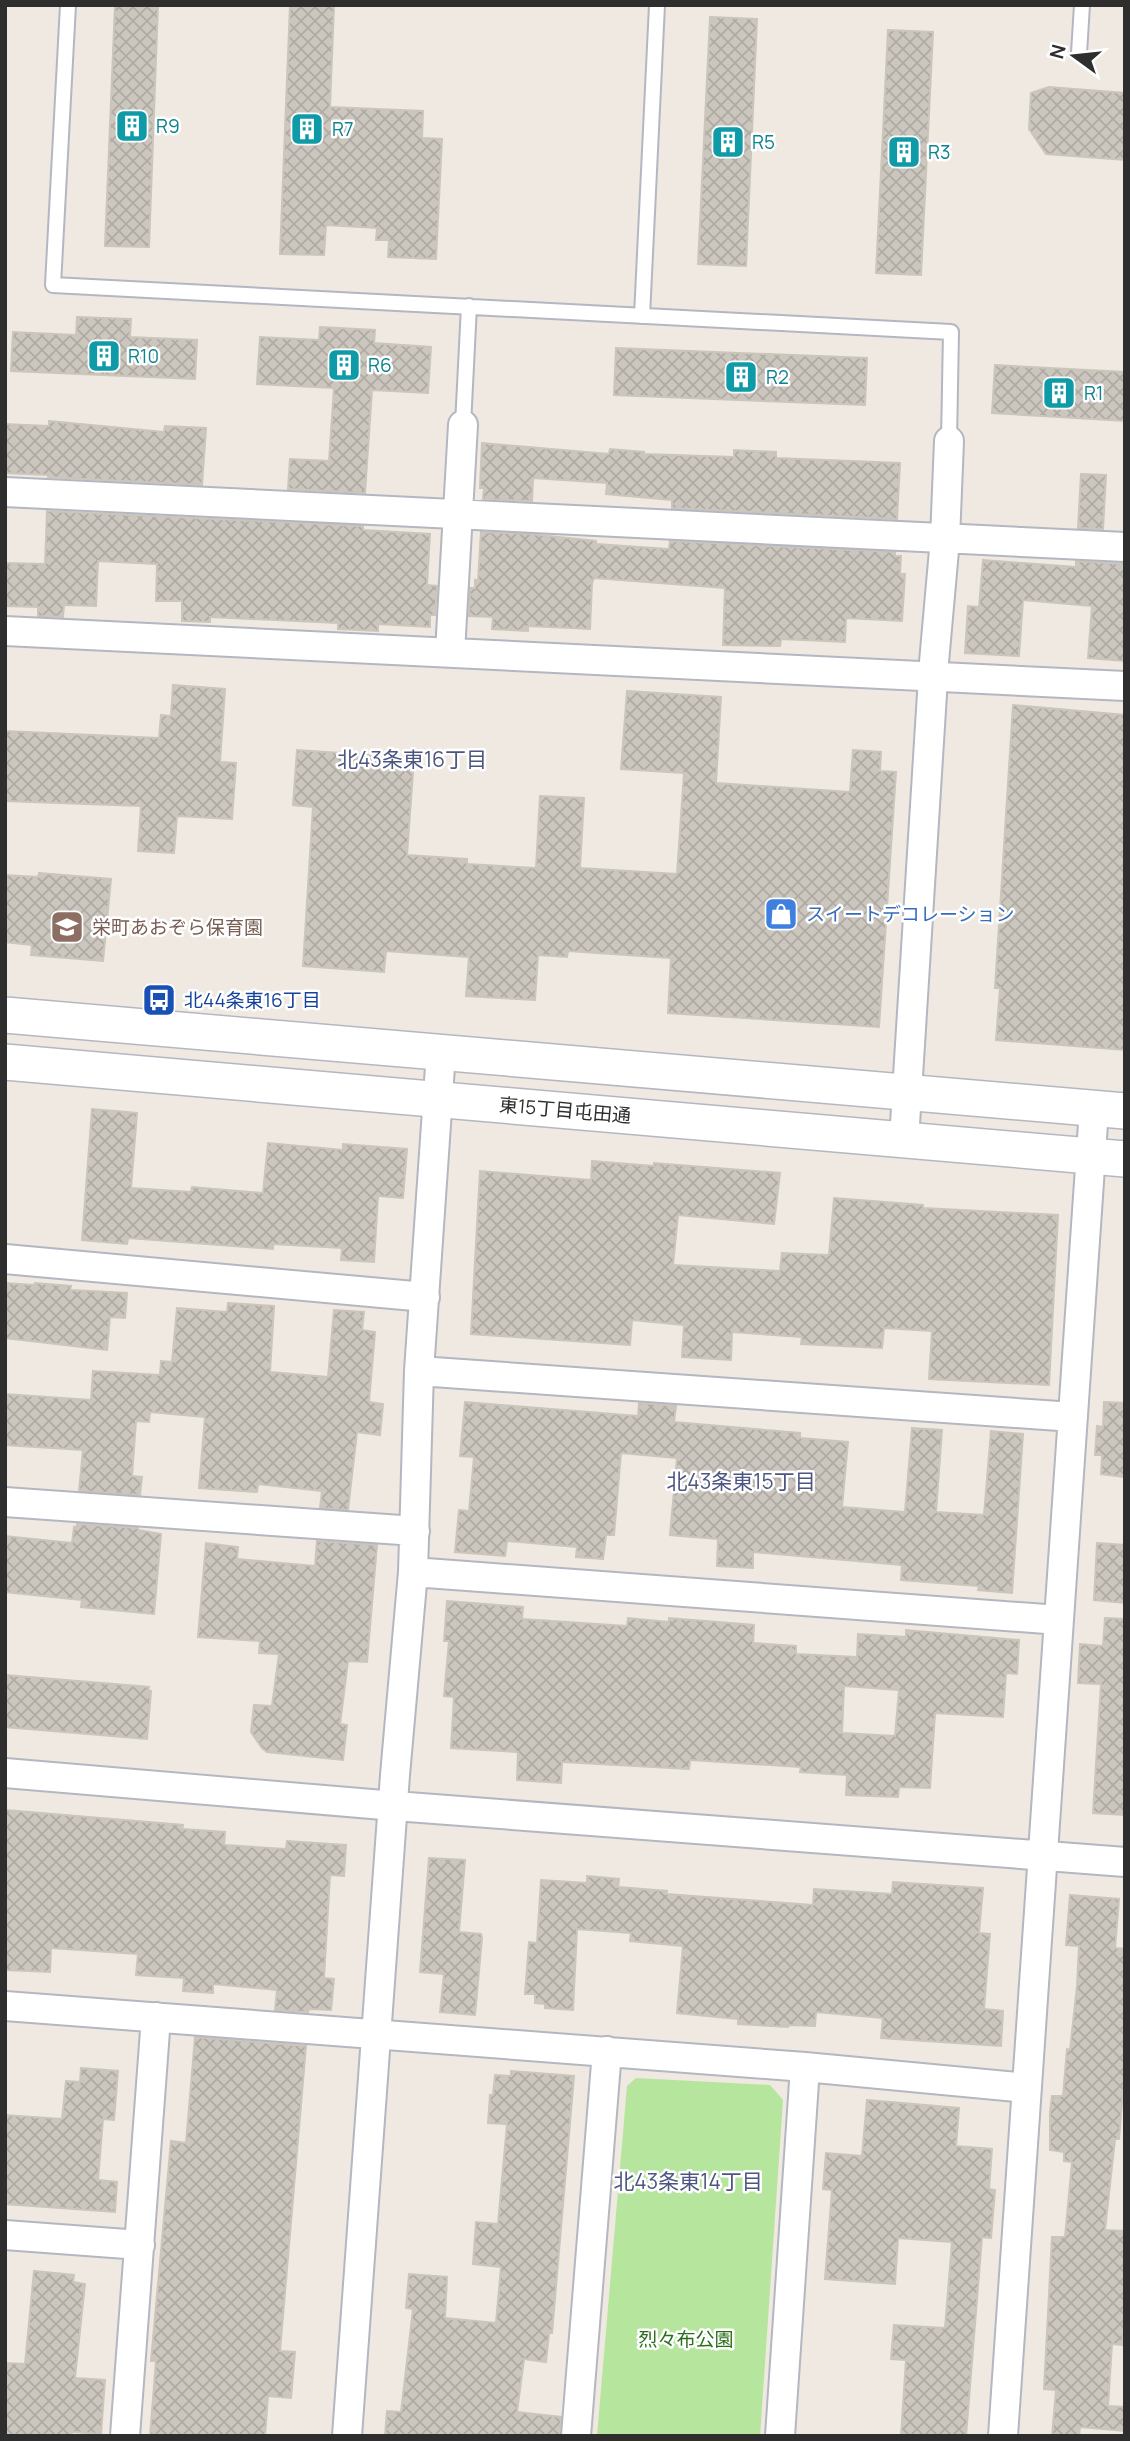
<svg xmlns="http://www.w3.org/2000/svg" width="1130" height="2441" font-family="Manrope,'Noto Sans JP',sans-serif">
	<defs>
		<pattern id="building-cross-hatch" width="8" height="8" patternUnits="userSpaceOnUse" patternTransform="scale(1.75)"><rect width="8" height="8" fill="#cbc7bf"/><path d="M0 0l8 8M0 8l8-8" fill="none" stroke="#afaba4"/></pattern>
	</defs>
	<rect width="100%" height="100%" fill="#efe9e1"/>
	<path fill="#b6e59e" d="M636,2078L770,2085L783,2100L760,2436H597L627,2086Z"/>
	<path fill="url(#building-cross-hatch)" stroke="#cbc5ba" stroke-width="2" fill-rule="evenodd" d="M115,5H158L149,247L105,246Z
		M290,5H334L330,107L423,111L422,138L442,139L436,259L388,257L389,240H376L377,228L326,225L324,255L280,254Z
		M710,17L757,19L746,266L698,264Z
		M888,30L933,32L921,275L876,273Z
		M1049,87L1125,93V160L1046,154L1029,129L1031,93Z
		M77,317L131,319L130,337L197,340L195,379L11,371L13,332L76,335Z
		M320,327L375,330L374,343L431,347L428,393L372,390L365,493L288,489L290,459L329,461L334,388L257,384L260,337L319,340Z
		M616,348L867,358L865,405L614,395Z
		M995,365L1125,372V421L992,413Z
		M49,421L164,432L165,426L206,428L202,485L48,477V475L5,473V424L49,426Z
		M482,443L609,454L610,449L644,452V454L734,457V450L776,452V458L900,463L897,519L672,508V500L606,494L607,483L533,478L532,501L483,499L484,488H480Z
		M1081,474L1106,475L1103,529L1078,528Z
		M47,511L363,526V530L430,534L427,585L437,586L435,615H430V627L378,624V631L338,629V623L210,617V622L182,621V601H156L157,564L98,561L96,606L64,605L63,617L38,616V607L5,606V563L45,564Z
		M481,532L530,534L596,541V544L669,549L670,541L895,552V556H901L900,574H905L902,621L846,618L845,642L781,639L780,646L723,645L725,588L594,578L592,583L590,629L528,626V631L492,629L493,617L469,616L470,588H475V580L478,581Z
		M983,560L1076,567V561L1125,564V661L1088,658L1092,606L1023,600L1019,656L965,653L968,606L979,607Z
		M173,685L225,689L220,762L236,763L232,819L177,816L174,853L138,851L141,806L5,801V731L159,738L161,715L171,716Z
		M627,691L721,697L716,783L850,792L853,750L881,752L880,771L896,772L879,1027L668,1013L671,958L568,951L567,957L538,955L535,1000L466,996L469,957L386,951L384,972L303,966L313,807L293,805L297,750L414,758L407,855L467,859V864L536,868L540,796L584,798L580,868L677,874L684,773L621,769Z
		M1013,705L1125,715V1050L996,1040L1000,988H995Z
		M39,873L111,879L103,961L31,955L32,945L5,942V875L38,877Z
		M92,1109L137,1113L131,1188L191,1192L192,1187L263,1193L268,1143L343,1150V1144L407,1149L403,1198L378,1196L374,1262L341,1260L342,1248L273,1244V1249L128,1238L127,1244L82,1240Z
		M592,1161L654,1166V1163L780,1173L774,1224L678,1215L673,1265L780,1271L782,1253L829,1255L834,1198L923,1205V1208L1058,1215L1049,1385L929,1379L932,1331L884,1328L882,1348L801,1344L802,1337L732,1332L731,1360L682,1357L684,1325L632,1320L630,1345L471,1334L480,1171L591,1180Z
		M5,1283L34,1285L35,1283L71,1286L70,1290L127,1293L125,1318L110,1317L107,1350L5,1338Z
		M228,1303L274,1306L270,1372L328,1377L334,1310L364,1312L362,1330L375,1332L369,1402L383,1404L380,1435L357,1432L348,1510L320,1508L322,1491L258,1484L257,1492L199,1488L205,1417L150,1412L149,1422L136,1421L132,1476L142,1477L140,1495L79,1491L83,1450L5,1445V1394L91,1400L93,1371L160,1375L161,1361L172,1362L177,1308L227,1312Z
		M465,1402L638,1416L639,1403L676,1406L674,1422L800,1433V1438L848,1442L842,1507L905,1512L912,1428L942,1430L936,1512L984,1515L991,1431L1023,1434L1012,1593L978,1590L979,1586L901,1580L902,1565L753,1552V1568L717,1566L718,1539L670,1535L677,1458L621,1453L614,1535H606L603,1559L576,1557L577,1547L507,1541L505,1556L455,1552L459,1510L469,1511L474,1457L460,1456Z
		M1104,1402L1125,1403V1477L1101,1474L1102,1455H1095L1097,1426L1103,1427Z
		M77,1524L138,1528V1530L161,1534L154,1614L81,1607L82,1600L5,1592V1536L72,1543L74,1527L76,1528Z
		M317,1541L377,1545L367,1662L348,1661L340,1724L347,1725L343,1760L267,1752L262,1748L251,1732L254,1705L272,1706L279,1654L259,1653L260,1641L198,1637L206,1543L238,1547L237,1559L315,1566Z
		M1097,1543L1125,1545V1603L1094,1600Z
		M447,1601L523,1607L522,1619L627,1626L628,1618L669,1622V1618L754,1625L753,1643L796,1646V1654L857,1657L858,1634L906,1637V1630L1019,1640L1017,1674L1006,1673L1003,1717L935,1713L930,1788L899,1787L898,1797L846,1795L847,1775L800,1772L801,1767L690,1760L689,1769L562,1762L561,1783L517,1780L518,1752L451,1748L454,1697L444,1696L449,1641H444ZM844,1686L899,1690L895,1736L842,1733Z
		M1105,1618L1125,1619V1815L1093,1813L1101,1684L1078,1683L1080,1644L1103,1646Z
		M5,1675L149,1687L148,1690L151,1691L147,1739L5,1727Z
		M5,1810L183,1825L182,1829L225,1832L224,1845L286,1849L287,1841L346,1845L344,1876L330,1875L324,1978L334,1979L331,2010L309,2009L308,2012L275,2010L277,1990L213,1984V1993L183,1991L184,1978L136,1975L138,1954L51,1948L50,1972L5,1970Z
		M429,1858L465,1860L459,1932L481,1934L482,1938L475,2015L440,2012L444,1974L420,1972Z
		M587,1876L619,1879L618,1887L667,1891L666,1894L813,1905L814,1889L892,1894L893,1882L983,1888L979,1933L990,1934L984,2009L1003,2011L1001,2046L881,2038L883,2018L816,2012L815,2026L788,2025V2027L738,2024V2019L677,2013L683,1946L630,1941L631,1933L577,1929L573,2010L545,2008V2004L535,2003V1994H525L529,1942L537,1943L541,1880L587,1883Z
		M1070,1895L1119,1899L1115,1948L1125,1949V2090H1123L1119,2139H1115L1105,2230L1125,2231V2312L1122,2345L1112,2344L1108,2406L1125,2407V2431L1080,2427L1079,2436H1052L1056,2390L1044,2389L1052,2237H1065L1072,2162L1064,2161V2152L1050,2150V2112L1052,2096H1063L1067,2049L1070,2050L1077,1986L1079,1946L1066,1945Z
		M195,2037L306,2046L280,2351L295,2352L291,2398L268,2396L265,2436H150L156,2361H151L171,2141L186,2143Z
		M81,2068L118,2071L114,2120L103,2119L98,2180L117,2182L115,2212L5,2204V2115L62,2119L66,2081L80,2082Z
		M511,2071L574,2076L552,2333H549L546,2362L524,2359L517,2412L561,2417L560,2436H385L387,2411L401,2412L413,2309L406,2308L409,2274L447,2277L445,2318L496,2323L501,2267L473,2264L476,2222L498,2224L507,2124L488,2123L490,2095H493L495,2075L511,2076Z
		M867,2100L959,2108L956,2146L992,2149L989,2189L995,2190L991,2238L982,2237L966,2436H901L906,2360L891,2359L894,2325L945,2328L952,2242L898,2238L895,2284L825,2279L832,2190L823,2189L826,2153L862,2156Z
		M34,2271L74,2275L73,2282L85,2284L75,2378L105,2380L101,2434L72,2432V2436H5V2363L25,2364Z"/>
	<g fill="none" stroke-linecap="round" stroke-linejoin="round">
		<defs>
			<path id="service" d="M68,5L53,285L951,332L949,441
				M1079,53L1082,5
				M642,316L657,5
				M463,425L469,306"/>
			<path id="minor" d="M5,492L1125,547
				M5,631L1125,686
				M450,652L463,425
				M904,1140L934,662L945,539L949,441
				M5,1259L425,1297
				M419,1371L1073,1417
				M5,1502L415,1531
				M413,1572L1059,1620
				M5,1773L395,1806L1125,1862
				M5,2006L805,2067L1027,2088
				M5,2235L140,2245
				M125,2436L156,2017
				M347,2436L395,1775L413,1572L419,1371L441,1052
				M576,2436L607,2051
				M780,2436L805,2067
				M1003,2436L1094,1109"/>
			<path id="tertiary" d="M5,1015L1125,1111
				M5,1062L1125,1159"/>
		</defs>
		<use href="#service" stroke="#b4b7c1" stroke-width="18"/>
		<use href="#minor" stroke="#b4b7c1" stroke-width="32"/>
		<use href="#tertiary" stroke="#b4b7c1" stroke-width="38"/>
		<use href="#service" stroke="#fff" stroke-width="14"/>
		<use href="#minor" stroke="#fff" stroke-width="28"/>
		<use href="#tertiary" stroke="#fff" stroke-width="35"/>
	</g>
	<defs>
		<symbol id="building-square" viewBox="-11 -11 22 22"><rect x="-9" y="-9" width="18" height="18" rx="4" fill="#0f9aa8" stroke="#fff"/><path d="M-4-6H4V6H1V3H-1V6H-4ZM-2.5-4.3h1.7v1.8h-1.7ZM.8-4.3h1.7v1.8H.8ZM-2.5-1h1.7V.8h-1.7ZM.8-1h1.7V.8H.8Z" fill="#fff"/></symbol>
		<symbol id="shop-square" viewBox="-11 -11 22 22"><rect x="-9" y="-9" width="18" height="18" rx="4" fill="#3f7fe0" stroke="#fff"/><path d="M-5-2.5h2.3a2.7 3.5 0 0 1 5.4 0H5L5.5 6h-11ZM-1.5-2.5h3a1.5 2.3 0 0 0-3 0Z" fill="#fff"/></symbol>
		<symbol id="school-square" viewBox="-11 -11 22 22"><rect x="-9" y="-9" width="18" height="18" rx="4" fill="#8d6e63" stroke="#fff"/><path d="M0-5L7-2L0 1L-7-2ZM-4 1L0 2.5L4 1V4Q0 6-4 4Z" fill="#fff"/></symbol>
		<symbol id="bus-square" viewBox="-11 -11 22 22"><rect x="-9" y="-9" width="18" height="18" rx="4" fill="#1a4fb4" stroke="#fff"/><path d="M-5-6H5V4H4V6H2V4H-2V6H-4V4H-5ZM-3.5-4V0h7V-4ZM-3.5 1.2v1.5H-2V1.2ZM2 1.2v1.5H3.5V1.2Z" fill="#fff"/></symbol>
	</defs>
	<g fill-rule="evenodd">
		<use href="#building-square" x="113" y="107" width="38" height="38"/>
		<use href="#building-square" x="288" y="110" width="38" height="38"/>
		<use href="#building-square" x="709" y="123" width="38" height="38"/>
		<use href="#building-square" x="885" y="133" width="38" height="38"/>
		<use href="#building-square" x="85" y="337" width="38" height="38"/>
		<use href="#building-square" x="325" y="346" width="38" height="38"/>
		<use href="#building-square" x="722" y="358" width="38" height="38"/>
		<use href="#building-square" x="1040" y="374" width="38" height="38"/>
		<use href="#shop-square" x="762" y="895" width="38" height="38"/>
		<use href="#school-square" x="48" y="908" width="38" height="38"/>
		<use href="#bus-square" x="140" y="981" width="38" height="38"/>
	</g>
	<g text-anchor="middle" stroke-width="5" stroke-linejoin="round" paint-order="stroke">
		<g font-size="19" fill="#0d838f" stroke="#fff" text-anchor="start">
			<text x="156" y="133">R9</text>
			<text x="332" y="136">R7</text>
			<text x="752" y="149">R5</text>
			<text x="928" y="159">R3</text>
			<text x="128" y="363">R10</text>
			<text x="368" y="372">R6</text>
			<text x="766" y="384">R2</text>
			<text x="1084" y="400">R1</text>
		</g>
		<g font-size="19" fill="#366cbe" stroke="#fff" text-anchor="start">
			<text x="806" y="921">スイートデコレーション</text>
		</g>
		<g font-size="19" fill="#785e54" stroke="#fff" text-anchor="start">
			<text x="92" y="934">栄町あおぞら保育園</text>
		</g>
		<g font-size="19" fill="#164399" stroke="#fff" text-anchor="start">
			<text x="184" y="1007">北44条東16丁目</text>
		</g>
		<g font-size="19" fill="#2e2e2e" stroke="#fff">
			<text transform="translate(565 1110) rotate(5)" y="7">東15丁目屯田通</text>
		</g>
		<g font-size="19" fill="#2c6e1b" stroke="#fff">
			<text x="686" y="2346">烈々布公園</text>
		</g>
		<g font-size="21" fill="#4d5680" stroke="#fff">
			<text x="412" y="767">北43条東16丁目</text>
			<text x="741" y="1489">北43条東15丁目</text>
			<text x="688" y="2189">北43条東14丁目</text>
		</g>
	</g>
	<rect width="1130" height="2441" fill="none" stroke="#2e2e2e" stroke-width="14"/>
	<g transform="translate(1074 56) rotate(285)" stroke="#ffffff" stroke-width="5" paint-order="stroke">
	<path d="M0-5L12 26L0 18L-12 26Z" fill="#2e2e2e"/>
	<text y="-10" font-size="19" font-weight="bold" text-anchor="middle" fill="#2e2e2e">N</text>
	</g>
</svg>
